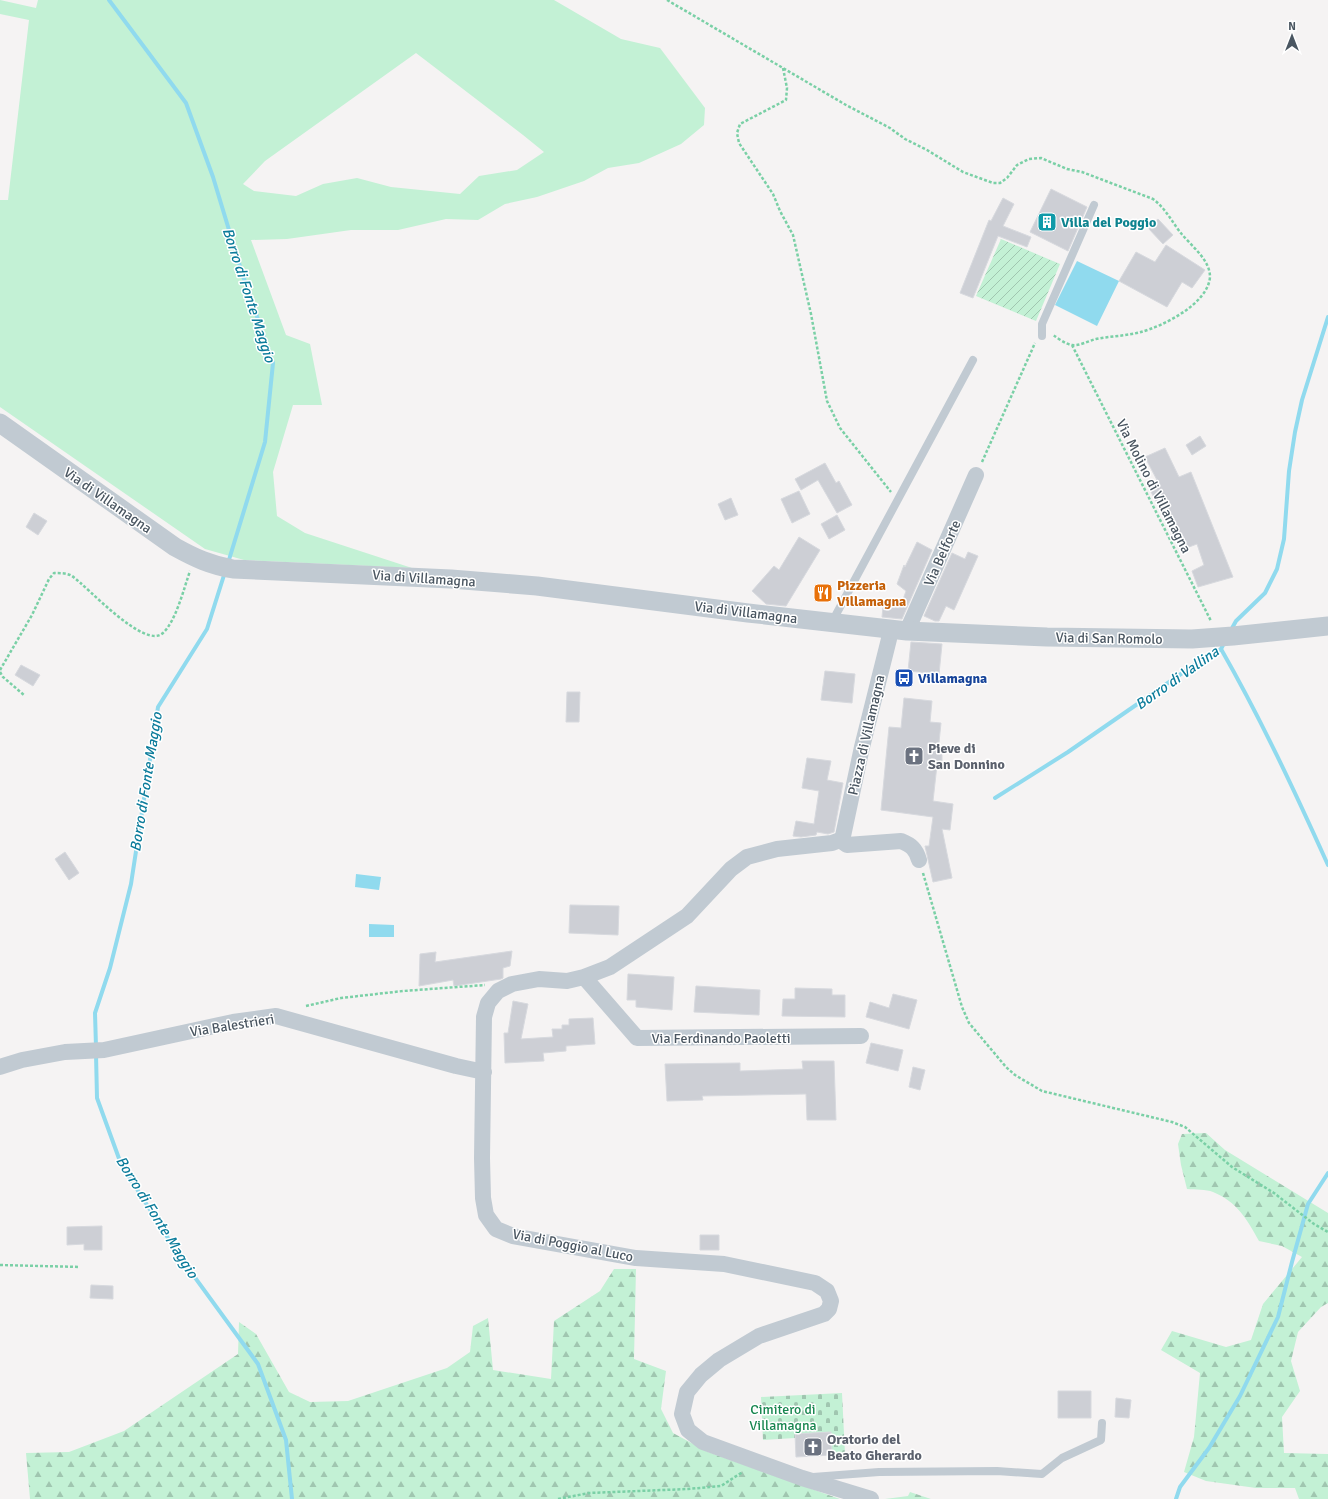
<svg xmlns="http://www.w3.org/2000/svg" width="1328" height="1499" font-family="Signika,sans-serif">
	<defs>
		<pattern id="forest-firs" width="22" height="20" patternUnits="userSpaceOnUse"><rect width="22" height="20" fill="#c3f1d5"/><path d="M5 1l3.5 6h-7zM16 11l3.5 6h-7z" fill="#a0c6b0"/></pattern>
		<pattern id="cemetery-stones" width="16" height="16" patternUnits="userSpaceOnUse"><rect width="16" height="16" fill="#c3f1d5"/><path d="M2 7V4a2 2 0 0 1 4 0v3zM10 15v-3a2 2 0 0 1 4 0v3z" fill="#a0c6b0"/></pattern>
		<pattern id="garden-furrows" width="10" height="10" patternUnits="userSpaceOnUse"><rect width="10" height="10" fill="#c3f1d5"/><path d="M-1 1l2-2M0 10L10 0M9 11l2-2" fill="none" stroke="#a0c6b0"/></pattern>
	</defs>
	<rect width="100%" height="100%" fill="#f5f3f3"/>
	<path fill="#c3f1d5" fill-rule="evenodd" d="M0,0L36,8L38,0H554L621,39L660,48L705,108L704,125L681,144L639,163L608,168L584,181L537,197L505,204L478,220L446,219L398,230H351L287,239L251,240L286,335L310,344L322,405H293L273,472L277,516L305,533L412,568L244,560L205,549L0,407V200H8L29,20L0,14ZM416,53L523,135L544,152L517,170L479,176L460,194L391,187L357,178L323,184L296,196L254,191L243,184L265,161Z"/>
	<path fill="url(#forest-firs)" d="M1206,1133L1225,1150L1328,1213V1303L1321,1307L1298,1332L1291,1361L1300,1391L1282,1417L1284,1453L1328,1454V1499H1299L1295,1488H1256L1206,1481L1184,1472L1194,1437L1200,1373L1161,1350L1172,1331L1226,1347L1251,1340L1263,1304L1302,1257L1282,1246L1259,1241C1247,1219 1237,1202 1213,1192C1206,1189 1195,1190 1187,1189L1181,1165L1178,1144L1182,1134Z
		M614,1269H636L634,1359L666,1371L661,1409L673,1433L708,1452L840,1499H30L26,1453L69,1452L124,1431L238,1354L239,1322L256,1334L289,1392L310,1402L348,1401L447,1368L470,1352L473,1326L488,1318L493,1370L551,1379L554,1321L600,1291Z
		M910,1492L931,1499H885L908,1496Z"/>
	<path fill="url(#cemetery-stones)" d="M842,1393L845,1454L832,1455L830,1432L795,1434V1438L763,1440L761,1397Z"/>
	<path fill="url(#garden-furrows)" d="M1001,239L1060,264L1036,321L976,296Z"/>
	<path fill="#90daee" d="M1077,261L1119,281L1097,326L1055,305Z
		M356,874L381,877L379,890L355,887Z
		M369,924L394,925V937H369Z"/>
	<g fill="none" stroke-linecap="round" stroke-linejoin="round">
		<path stroke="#90daee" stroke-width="4" d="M109,0L186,103L213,177L242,273L273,363L265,442L228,563
			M1231,630L1236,621L1265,593L1277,569L1284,539L1289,471L1295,432L1302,400L1328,317
			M1221,649C1261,719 1295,792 1328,865
			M995,798L1068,752L1191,667L1221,649L1224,643
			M96,1047L95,1013L110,968L131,884L158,707L207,629L225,572
			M96,1054L97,1098L121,1164L180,1257L258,1364L286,1440L292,1499
			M1176,1499L1180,1487L1209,1448L1240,1396L1278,1317L1292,1262L1308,1204L1328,1173"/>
	</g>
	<path fill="#cdcfd5" stroke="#d7d9de" d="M1051,189L1087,207L1068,251L1030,232Z
		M1003,198L1014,204L1003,226L1031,237L1027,247L998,236L973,298L960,293L989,220L991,221Z
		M1158,219L1173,235L1163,244L1148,228Z
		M1166,245L1205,270L1192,288L1182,282L1167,307L1119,281L1136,252L1155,262Z
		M1200,436L1206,446L1192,455L1186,445Z
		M1165,448L1179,477L1191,472L1233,577L1198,587L1192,571L1204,565L1197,544L1181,550L1149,488L1159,484L1145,457Z
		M825,463L836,483L839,481L852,505L837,513L818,480L801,490L795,479Z
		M799,491L810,514L792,523L781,499Z
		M731,498L738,515L725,520L718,504Z
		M34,513L47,521L38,535L26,527Z
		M837,515L845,530L829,539L821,524Z
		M799,537L820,550L786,606L766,604L752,591L774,566L779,570Z
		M917,542L932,550L902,619L882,617L883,607L900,608L906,591L897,584L904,565L905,567Z
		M968,552L978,556L954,610L946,606L939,621H935L924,616L952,553L965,559Z
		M911,642L942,644L939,674L908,671Z
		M21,665L40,675L33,686L15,675Z
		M825,671L855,674L852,703L821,700Z
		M567,692H580L579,722H566Z
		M904,698L932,701L930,722L941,723L938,752L942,755V761L937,765L933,801L953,804L950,830L942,829L952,878L933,882L925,846H929L933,817L881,810L889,727L901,728Z
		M807,758L831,761L827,780L843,783L834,832L828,834L817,832L816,835L801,837L793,836L796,821L814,824L819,791L802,788Z
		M65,852L79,873L69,880L55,859Z
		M570,905L619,906L618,935L569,933Z
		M512,951L510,966L503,968V978L501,979L454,986L453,980L419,986L420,954L436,952L435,962Z
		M628,974L674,977L672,1010L636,1007V1000H627Z
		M696,986L760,990L759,1015L694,1012Z
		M795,988L832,989V995H845V1017L782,1016L783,999H795Z
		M893,994L917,1000L909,1029L866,1017L870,1002L889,1008Z
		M513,1001L528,1004L521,1039L553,1037L552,1029H562V1025H569V1019L593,1018L595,1044L566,1046V1051L543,1053L544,1061L505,1063L504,1033H508Z
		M871,1043L903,1050L898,1071L866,1063Z
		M802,1061H834L836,1120H807L806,1094L702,1096L703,1100L667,1101L665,1064L740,1063V1071L803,1069Z
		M913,1067L925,1070L920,1090L909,1087Z
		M102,1226V1250H84V1244L67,1245V1227Z
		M700,1235H719V1250H700Z
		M91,1285L113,1286V1299L90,1298Z
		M1058,1391H1091V1418H1058Z
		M1116,1398L1131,1400L1129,1418L1115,1417Z
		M831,1432L832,1455L796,1457L795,1434Z"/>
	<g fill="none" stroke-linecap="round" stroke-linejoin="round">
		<path stroke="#7ad0a6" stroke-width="2.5" stroke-dasharray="3 2" stroke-linecap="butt" d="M667,0L846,105L890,128L905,139L927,150L963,172L993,183H1000L1007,178L1017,165L1029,159L1041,158L1067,169L1082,172L1153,199C1165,208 1171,220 1180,232C1190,245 1210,259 1210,277C1208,304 1163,326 1141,332C1126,336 1111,336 1096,339C1088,341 1080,346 1072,345C1065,344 1058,338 1053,335
			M783,68L787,88L786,100L740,124L737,133L739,143L773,194L780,211L793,235L811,314L827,401L840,428L891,492
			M1072,345L1211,621
			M982,462L1035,343
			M0,670L32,615L49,579L54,573C60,573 67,573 72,576C88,587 144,650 163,633C176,621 184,588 190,571
			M0,672L3,677L24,695
			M923,873L962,1007L969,1023L1006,1067L1015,1075L1042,1091L1172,1122L1185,1127L1232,1167L1274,1193L1314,1224L1328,1232
			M306,1006L341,998L403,991L485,985
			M0,1265L80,1267
			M558,1499L589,1493L688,1489L721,1486L741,1473L742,1471"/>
		<path stroke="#c1cad2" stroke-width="8" d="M1042,336V324L1094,205
			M832,622L973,360
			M813,1477L879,1472L997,1471L1042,1474L1062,1458L1101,1440L1102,1423"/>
		<path stroke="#c1cad2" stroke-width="16" d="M907,631L976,475
			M840,840L832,843L777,849L747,857L731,869L687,916L610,967L584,977L567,981L539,979L512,984L498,991L488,1003L484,1017L482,1158L483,1198L486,1215L496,1229L513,1236L636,1258L724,1264L815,1283L827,1291L831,1301L829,1309L824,1314L759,1336L719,1360L701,1375L687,1392L682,1414L688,1430L703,1442L802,1478L871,1499
			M840,840L843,836L862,747L889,639V629
			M840,840L847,845L901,841C911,845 916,849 919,860
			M584,977L637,1038L861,1036
			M0,1067L22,1060L65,1052L104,1050L233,1022L276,1016L456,1066L484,1072"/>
		<path stroke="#c1cad2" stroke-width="19" d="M0,423L175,547C195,558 210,565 233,569L451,579L537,586L748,613L907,631L1047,637L1192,639L1233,636L1328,626"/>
	</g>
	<defs>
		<symbol id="building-square" viewBox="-11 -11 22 22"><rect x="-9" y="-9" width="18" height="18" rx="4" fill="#0f9aa8" stroke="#fff"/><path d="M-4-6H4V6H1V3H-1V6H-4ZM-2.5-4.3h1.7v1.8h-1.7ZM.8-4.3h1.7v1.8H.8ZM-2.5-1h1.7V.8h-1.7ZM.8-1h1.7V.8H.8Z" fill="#fff"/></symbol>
		<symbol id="restaurant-square" viewBox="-11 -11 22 22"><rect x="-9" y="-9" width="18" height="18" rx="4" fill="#e8710a" stroke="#fff"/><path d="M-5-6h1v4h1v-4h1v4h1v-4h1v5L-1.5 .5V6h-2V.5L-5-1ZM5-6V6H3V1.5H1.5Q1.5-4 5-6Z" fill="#fff"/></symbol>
		<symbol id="bus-square" viewBox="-11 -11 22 22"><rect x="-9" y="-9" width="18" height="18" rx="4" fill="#1a4fb4" stroke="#fff"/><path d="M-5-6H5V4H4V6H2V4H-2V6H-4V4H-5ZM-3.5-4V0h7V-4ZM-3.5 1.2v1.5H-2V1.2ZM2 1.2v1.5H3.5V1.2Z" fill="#fff"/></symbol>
		<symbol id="church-square" viewBox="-11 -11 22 22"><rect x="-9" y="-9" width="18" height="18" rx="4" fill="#6b7280" stroke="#fff"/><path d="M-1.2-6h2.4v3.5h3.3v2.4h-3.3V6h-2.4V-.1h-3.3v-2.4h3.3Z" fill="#fff"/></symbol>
	</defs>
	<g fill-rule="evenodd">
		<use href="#building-square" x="1036" y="211" width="22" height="22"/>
		<use href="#restaurant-square" x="812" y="582" width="22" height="22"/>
		<use href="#bus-square" x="893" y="667" width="22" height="22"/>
		<use href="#church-square" x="903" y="745" width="22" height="22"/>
		<use href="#church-square" x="802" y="1436" width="22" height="22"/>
	</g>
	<g text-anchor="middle" stroke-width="3" stroke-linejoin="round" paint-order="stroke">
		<g font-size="14" font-weight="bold" fill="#0d838f" stroke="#fff" text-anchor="start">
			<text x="1061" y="227">Villa del Poggio</text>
		</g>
		<g font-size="14" fill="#4a5661" stroke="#fff">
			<text transform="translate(1154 486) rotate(63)" y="5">Via Molino di Villamagna</text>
			<text transform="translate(108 500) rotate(35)" y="5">Via di Villamagna</text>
			<text transform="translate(942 553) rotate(-66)" y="5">Via Belforte</text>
			<text transform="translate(424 578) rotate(4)" y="5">Via di Villamagna</text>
			<text transform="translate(746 612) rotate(7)" y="5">Via di Villamagna</text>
			<text transform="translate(1109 638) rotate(1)" y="5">Via di San Romolo</text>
			<text transform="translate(866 735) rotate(-77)" y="5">Piazza di Villamagna</text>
			<text transform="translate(232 1025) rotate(-9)" y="5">Via Balestrieri</text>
			<text x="721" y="1043">Via Ferdinando Paoletti</text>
			<text transform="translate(573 1245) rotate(11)" y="5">Via di Poggio al Luco</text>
		</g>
		<g font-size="14" font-weight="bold" fill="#c56008" stroke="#fff" text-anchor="start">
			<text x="837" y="590">Pizzeria<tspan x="837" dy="16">Villamagna</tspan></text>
		</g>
		<g font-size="14" font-weight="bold" fill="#164399" stroke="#fff" text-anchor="start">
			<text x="918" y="683">Villamagna</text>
		</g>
		<g font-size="14" font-weight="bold" fill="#5b616d" stroke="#fff" text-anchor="start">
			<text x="928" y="753">Pieve di<tspan x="928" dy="16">San Donnino</tspan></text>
			<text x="827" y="1444">Oratorio del<tspan x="827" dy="16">Beato Gherardo</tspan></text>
		</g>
		<g font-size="14" fill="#17864f" stroke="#fff">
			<text x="783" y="1414">Cimitero di<tspan x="783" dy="16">Villamagna</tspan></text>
		</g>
		<g font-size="15" font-style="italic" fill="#0c7c9b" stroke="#fff">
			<text transform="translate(249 295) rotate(72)" y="5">Borro di Fonte Maggio</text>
			<text transform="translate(1177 678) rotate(-35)" y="5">Borro di Vallina</text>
			<text transform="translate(146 782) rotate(-81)" y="5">Borro di Fonte Maggio</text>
			<text transform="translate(157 1217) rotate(58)" y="5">Borro di Fonte Maggio</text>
		</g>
	</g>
	<g transform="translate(1292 36)" stroke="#ffffff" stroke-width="3" paint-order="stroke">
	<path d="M0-3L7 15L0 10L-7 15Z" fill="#4a5661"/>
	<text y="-6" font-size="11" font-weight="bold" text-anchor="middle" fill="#4a5661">N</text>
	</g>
</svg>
